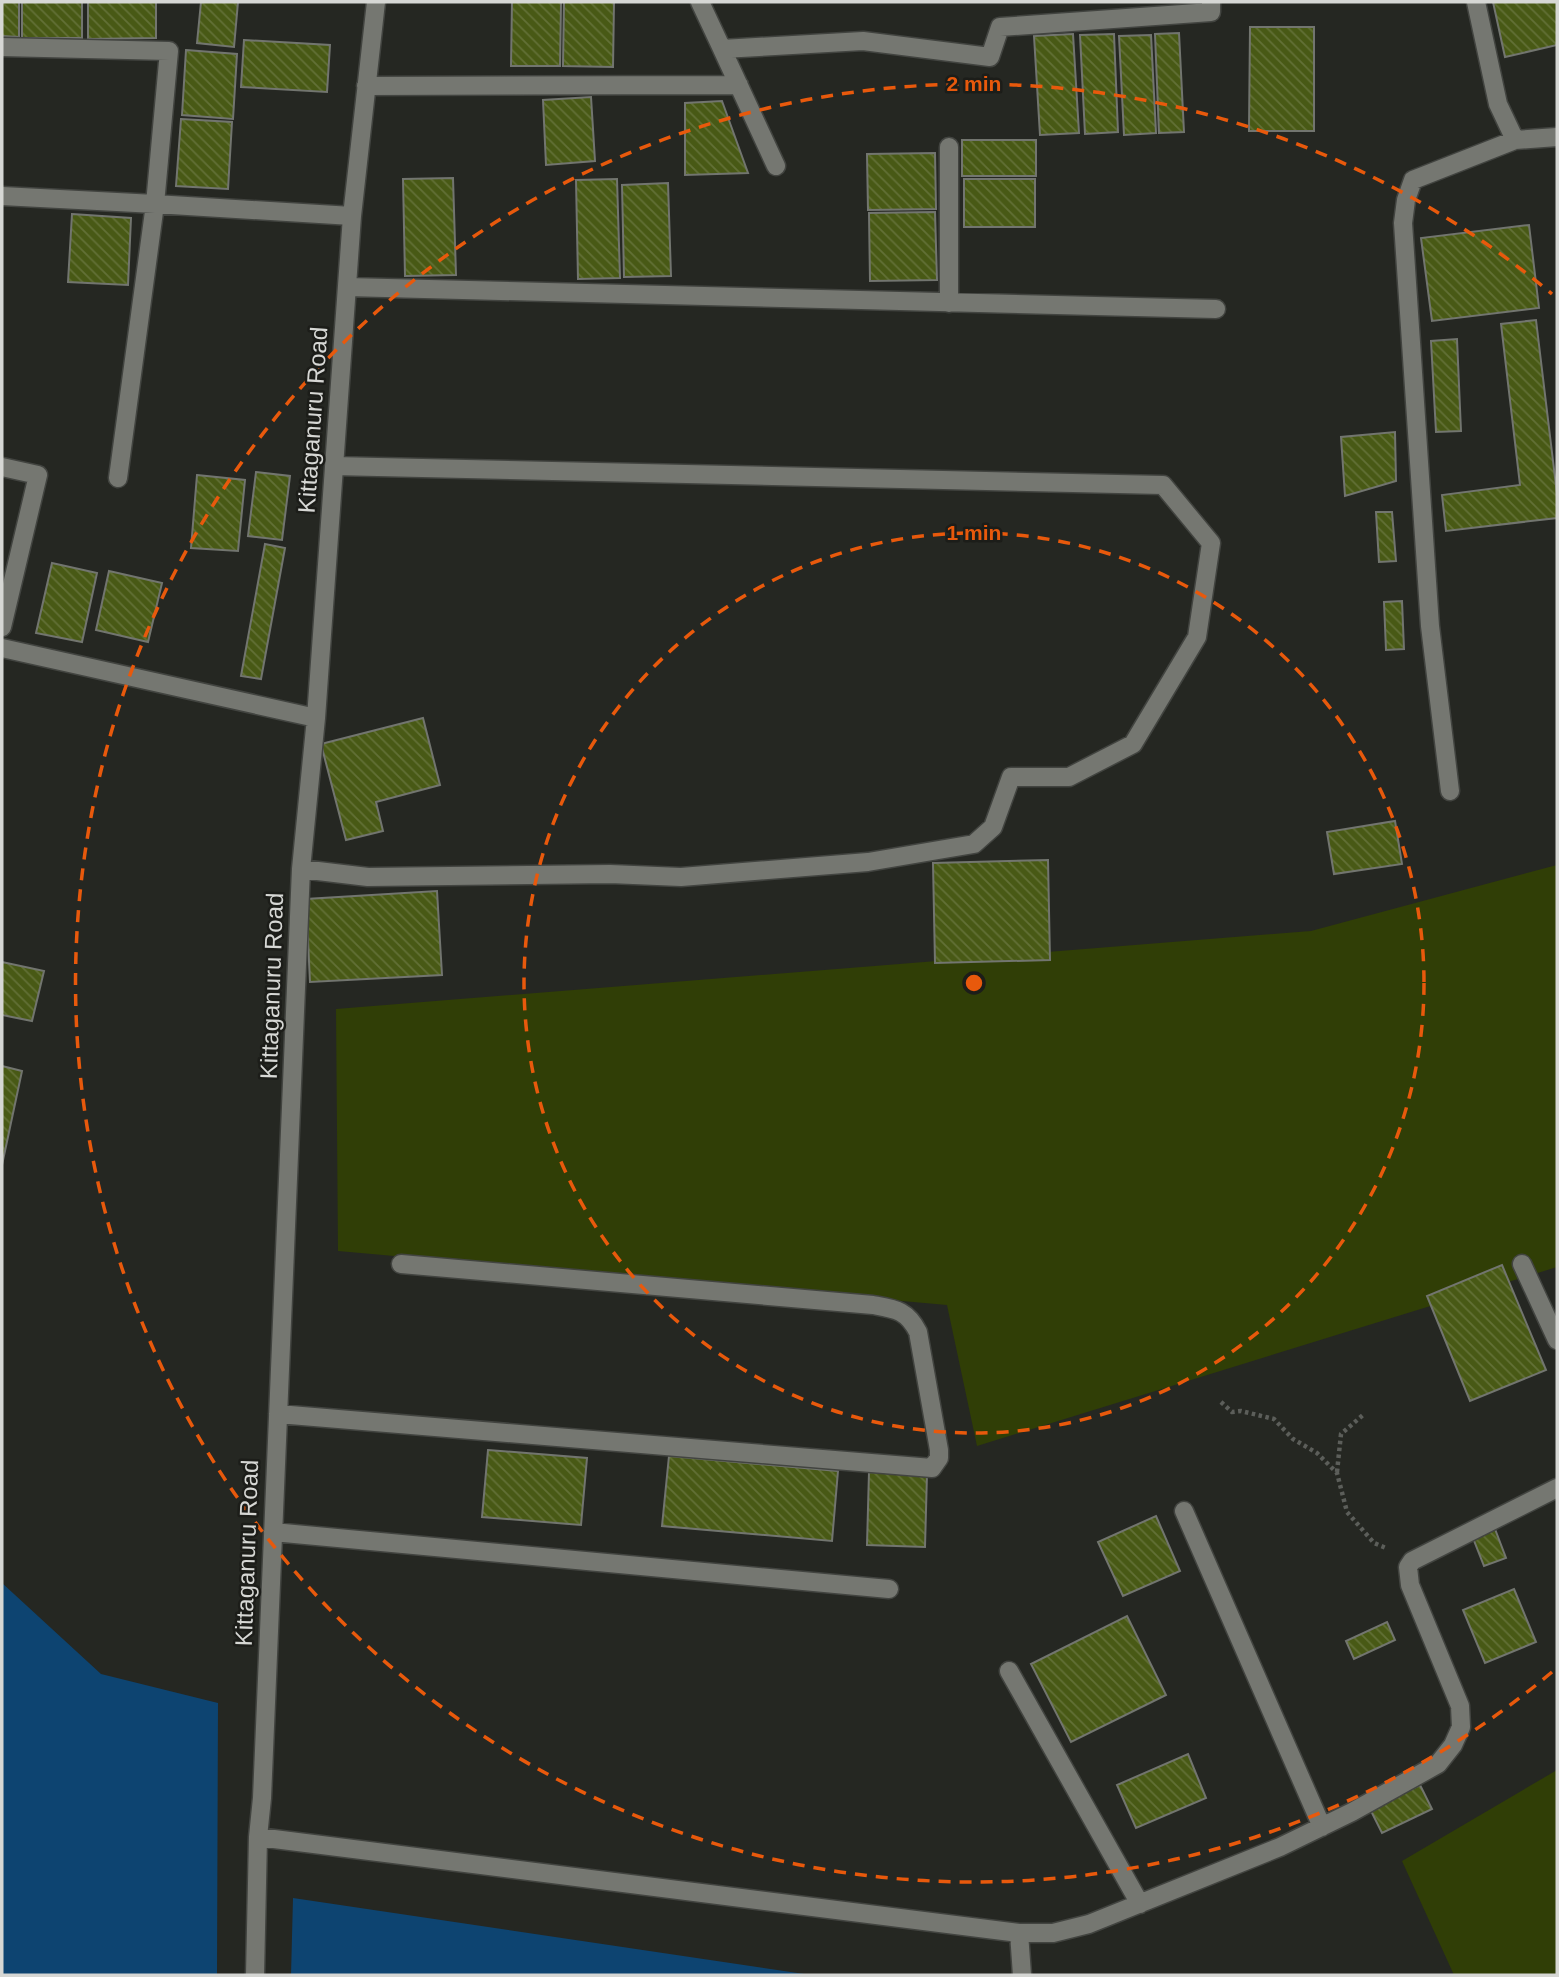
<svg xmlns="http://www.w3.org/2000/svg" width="1559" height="1977" font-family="Arial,sans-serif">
	<defs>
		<pattern id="building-back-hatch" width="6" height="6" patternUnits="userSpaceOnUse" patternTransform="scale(1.75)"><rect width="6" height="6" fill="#485915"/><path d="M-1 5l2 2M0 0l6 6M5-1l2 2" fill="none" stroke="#627036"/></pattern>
	</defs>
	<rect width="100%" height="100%" fill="#252722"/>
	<path fill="#303e06" d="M1557,865V1267L977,1446L947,1305L338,1251L336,1009L1311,931Z
		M1557,1770V1975H1454L1402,1861Z"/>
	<path fill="#0d4471" d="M2,1583L101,1674L218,1703L217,1975H2Z
		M293,1898L811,1975H291Z"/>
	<path fill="url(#building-back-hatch)" stroke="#72756f" stroke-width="2" d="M2,2H19V37L2,36Z
		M22,2H82V38H22Z
		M88,2H156V38L88,39Z
		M201,2H238L234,47L197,43Z
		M512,2H561L560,66H511Z
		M564,2H614L613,67L563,66Z
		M1493,2H1557V45L1505,57Z
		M1250,27H1314V131H1249Z
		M1179,33L1184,132L1159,133L1155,34Z
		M1073,34L1079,133L1040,135L1034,36Z
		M1114,34L1118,132L1085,134L1080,35Z
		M1151,35L1156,133L1124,135L1119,36Z
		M244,40L330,45L327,92L241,87Z
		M186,50L237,54L233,119L182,115Z
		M591,97L595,161L546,165L543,100Z
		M722,101L748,173L685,175V103Z
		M181,119L232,122L228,189L176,186Z
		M962,140H1036V176H962Z
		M935,153L936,209L868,210L867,154Z
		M453,178L456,275L405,276L403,179Z
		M617,179L620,278L578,279L576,180Z
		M964,179H1035V227H964Z
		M668,183L671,276L624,277L622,185Z
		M935,212L937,280L870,281L869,213Z
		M72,214L131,218L128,285L68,282Z
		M1529,225L1539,308L1432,321L1421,238Z
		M1536,320L1557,494V518L1446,531L1442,495L1520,485L1501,324Z
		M1457,339L1461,431L1436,432L1431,341Z
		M1395,432L1396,481L1345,496L1341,437Z
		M256,472L290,476L282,540L248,536Z
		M197,475L245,480L238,551L191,548Z
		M1376,512H1392L1396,561L1379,562Z
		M265,544L285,548L261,679L241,676Z
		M52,563L97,573L82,642L36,633Z
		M109,571L162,583L148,642L96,630Z
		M1402,601L1404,649L1386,650L1384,602Z
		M423,718L440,785L376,802L383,831L346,840L321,744Z
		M1395,821L1402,864L1334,874L1327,832Z
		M1048,860L1050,960L935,963L933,863Z
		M437,891L442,975L310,982L306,899Z
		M2,962L44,971L32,1021L2,1015Z
		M2,1066L22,1071L2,1165Z
		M1502,1265L1546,1370L1470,1401L1427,1296Z
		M488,1450L587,1458L581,1525L482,1517Z
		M669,1456L838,1471L832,1541L662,1526Z
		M869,1472L927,1474L925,1547L867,1545Z
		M1156,1516L1180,1571L1123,1596L1098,1542Z
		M1495,1529L1506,1558L1484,1566L1473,1538Z
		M1514,1589L1536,1642L1485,1663L1463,1610Z
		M1127,1616L1166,1695L1071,1742L1031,1664Z
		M1387,1622L1395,1640L1354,1659L1346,1641Z
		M1188,1754L1206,1798L1136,1828L1117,1785Z
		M1420,1785L1432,1809L1382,1833L1370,1809Z"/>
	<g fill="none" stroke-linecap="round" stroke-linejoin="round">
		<defs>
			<path id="minor" d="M700,2L722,49L863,41L990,57L1000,27L1211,12V2
				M1476,2L1498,104L1515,140L1557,137
				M2,47L169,51L155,204L352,216
				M722,49L776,166
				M366,86L739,85
				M2,196L155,204L118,478
				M347,287L1216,309
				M949,303V147
				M2,467L38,475L2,627
				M2,648L316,718
				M1450,791L1430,626L1403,223L1406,200L1413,180L1515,140
				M301,869L368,877L610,874L681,877L868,862L974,844L993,827L1011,777H1069L1133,744L1197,637L1211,543L1163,485L334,466
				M1522,1264L1557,1340
				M278,1414L932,1468L939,1458V1450L918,1332C907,1310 895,1309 873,1305L401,1264
				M1184,1511L1322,1827
				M273,1532L889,1589
				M1009,1671L1140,1904
				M258,1837L1019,1933L1022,1975
				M1019,1933H1053L1089,1924L1280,1847L1352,1812L1438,1764L1453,1745L1461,1727L1460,1706L1410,1585L1408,1567L1412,1561L1557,1488
				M255,1975L258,1837L262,1798L301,869L316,718L352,216L376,2"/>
		</defs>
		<use href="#minor" stroke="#424440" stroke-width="21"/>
		<path stroke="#5c5e5a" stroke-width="4.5" stroke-dasharray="3.5 3.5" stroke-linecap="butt" d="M1221,1402L1232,1412L1241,1411L1274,1419L1293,1439L1317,1453L1337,1473L1347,1512L1374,1543L1386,1548
			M1337,1472L1341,1434L1363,1415"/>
		<use href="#minor" stroke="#757771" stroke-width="18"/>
	</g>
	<g fill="none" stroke="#e8590c" stroke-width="3.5" stroke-dasharray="12 9">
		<circle cx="974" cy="983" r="450"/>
		<path d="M1552 1672A899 899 0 1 1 1552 294"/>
	</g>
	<g text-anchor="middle" stroke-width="5" stroke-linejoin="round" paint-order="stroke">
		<g font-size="24" fill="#d6d7d4" stroke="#1c1d19">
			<text transform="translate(313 420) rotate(-86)" y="8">Kittaganuru Road</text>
			<text transform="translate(272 986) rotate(-88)" y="8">Kittaganuru Road</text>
			<text transform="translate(247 1553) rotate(-88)" y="8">Kittaganuru Road</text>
		</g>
	</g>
	<circle cx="974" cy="983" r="10" fill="#e8590c" stroke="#1c1d19" stroke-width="3.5"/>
	<g font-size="21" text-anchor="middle" font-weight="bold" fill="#e8590c" stroke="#1c1d19" stroke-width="5" stroke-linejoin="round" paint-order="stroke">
		<text x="974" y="91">2 min</text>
		<text x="974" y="540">1 min</text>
	</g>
	<rect width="1559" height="1977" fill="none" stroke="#d6d7d4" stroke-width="7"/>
</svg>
